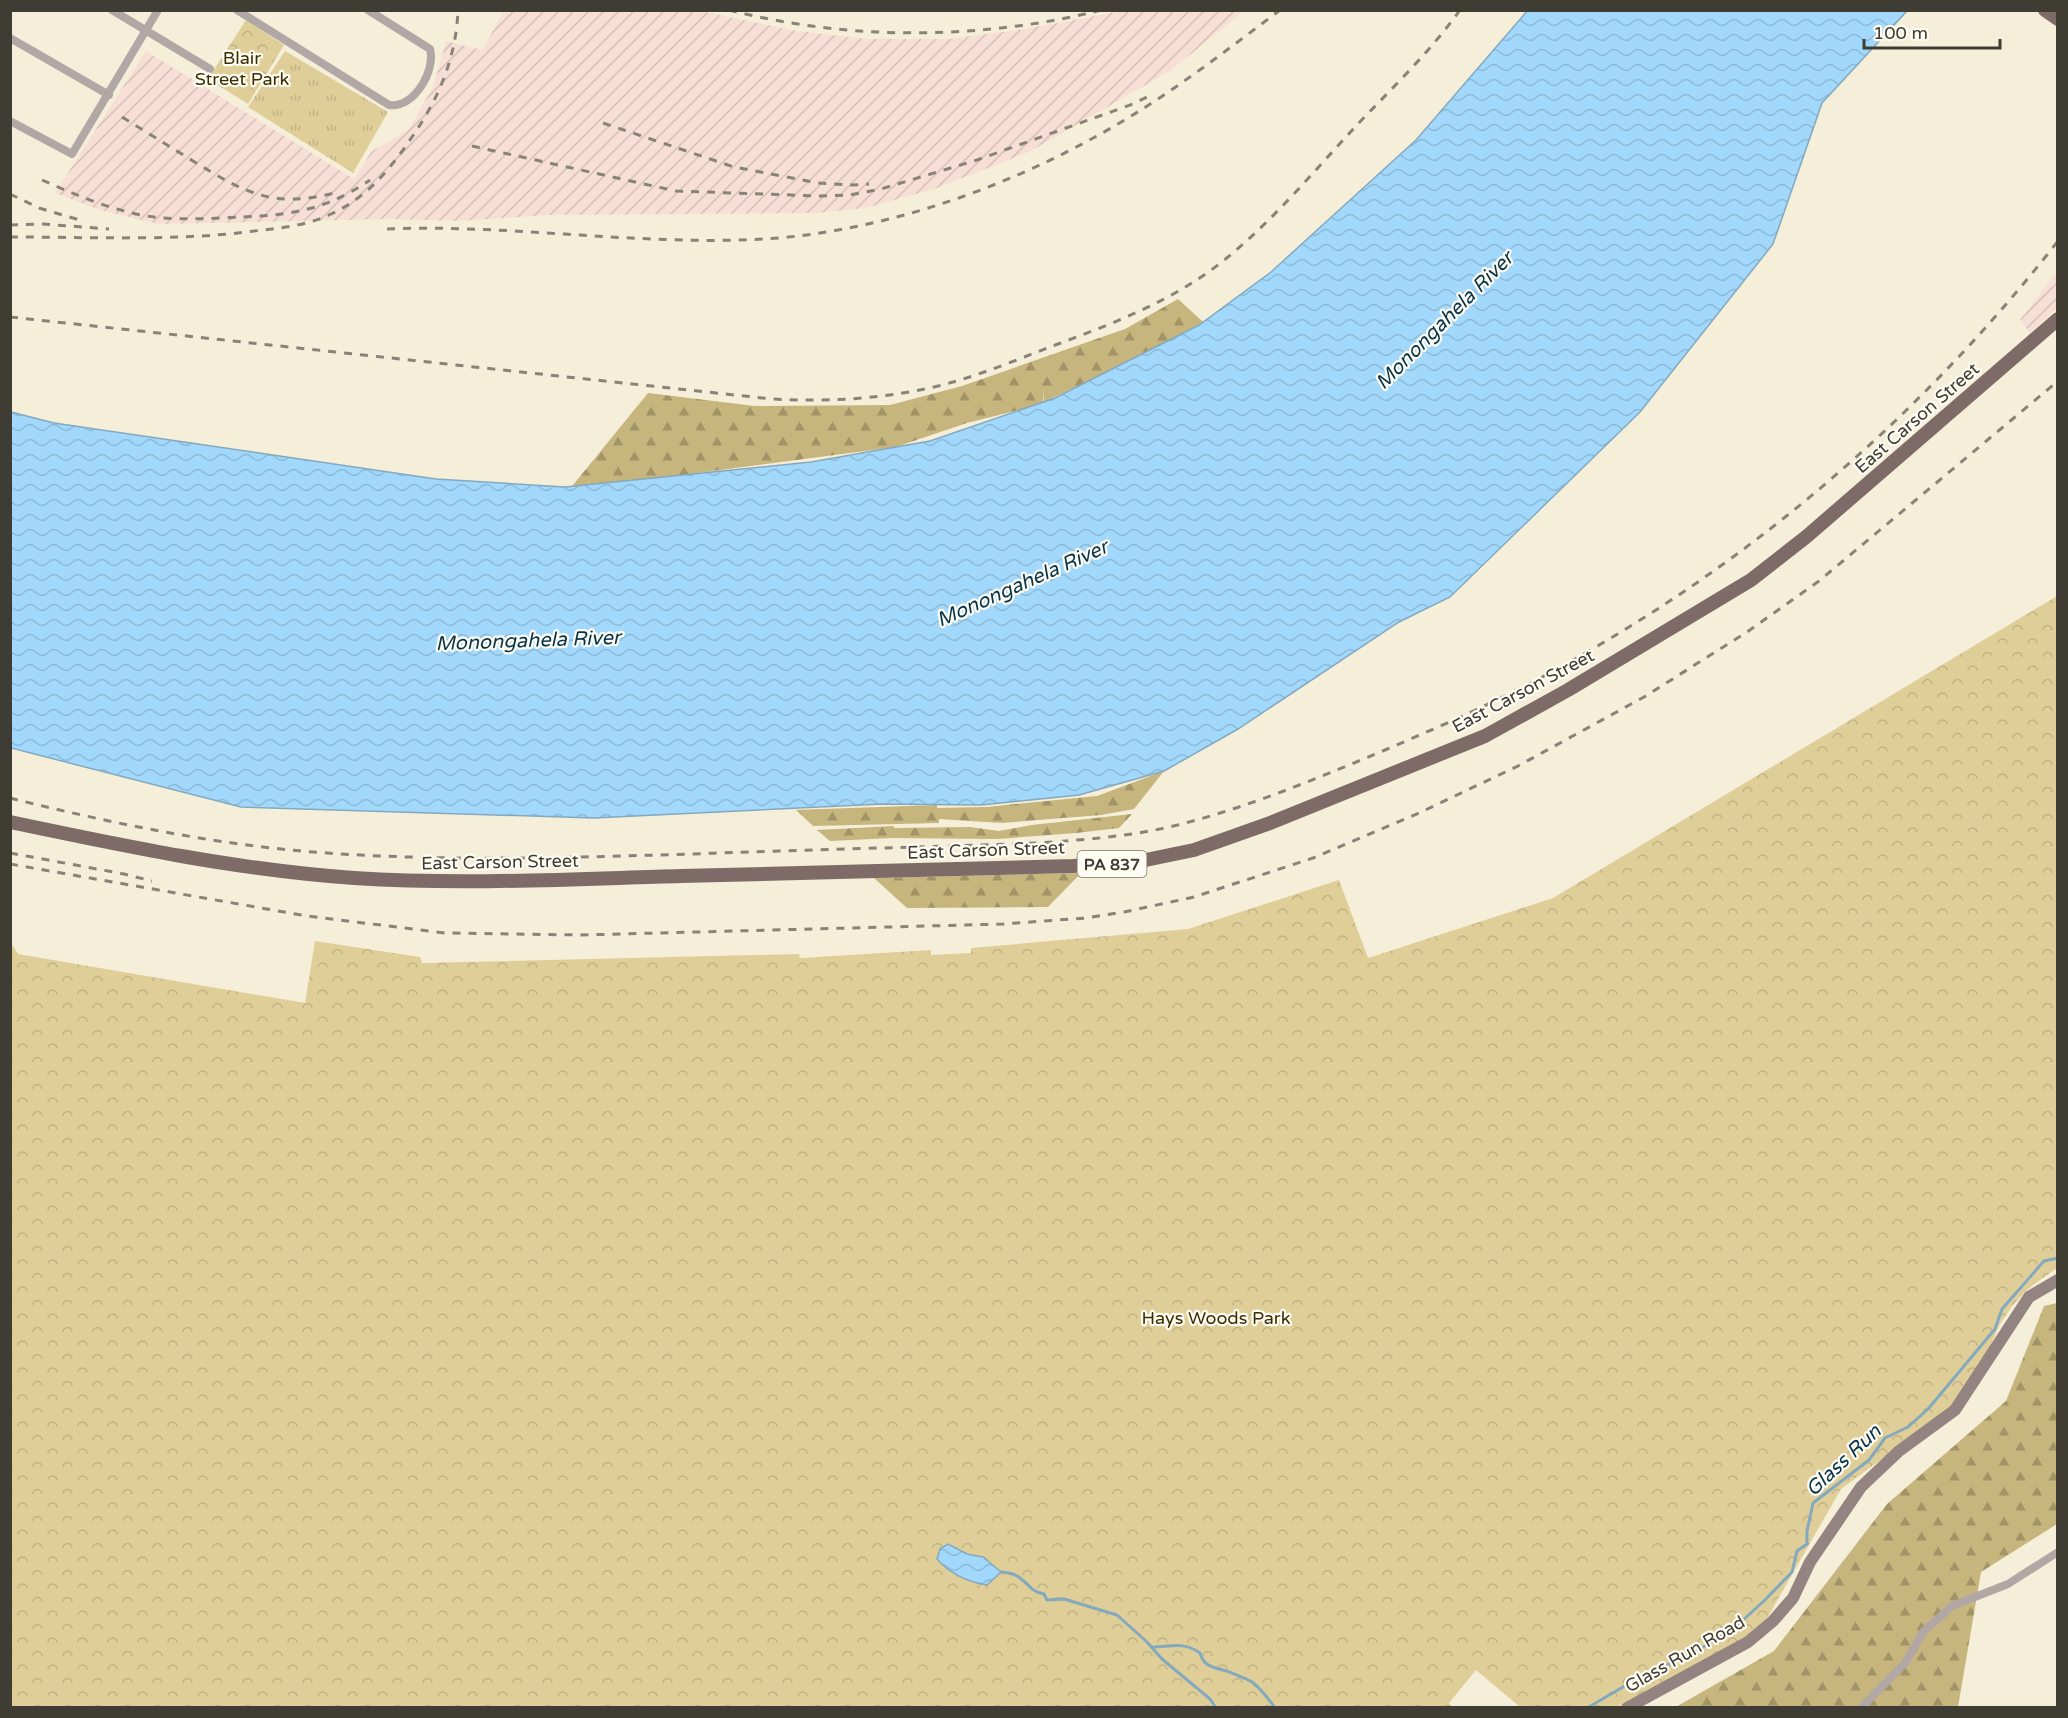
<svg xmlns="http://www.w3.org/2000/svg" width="2068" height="1718" font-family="'Varela Round',sans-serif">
	<defs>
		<pattern id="industrial-furrows" width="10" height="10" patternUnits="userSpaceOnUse" patternTransform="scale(1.5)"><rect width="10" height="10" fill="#f7dfd5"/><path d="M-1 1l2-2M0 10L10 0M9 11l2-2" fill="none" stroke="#d5c0b7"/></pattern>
		<pattern id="grass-tufts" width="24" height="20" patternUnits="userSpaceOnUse" patternTransform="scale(1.5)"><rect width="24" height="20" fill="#e0ce99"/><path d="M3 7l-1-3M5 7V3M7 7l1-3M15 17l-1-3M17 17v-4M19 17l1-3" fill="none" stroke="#c1b284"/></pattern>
		<pattern id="forest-firs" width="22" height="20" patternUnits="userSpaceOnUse" patternTransform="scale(1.5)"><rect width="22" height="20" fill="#c7b57e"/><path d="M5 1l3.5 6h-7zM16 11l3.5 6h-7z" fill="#a39468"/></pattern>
		<pattern id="park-crowns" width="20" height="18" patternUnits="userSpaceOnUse" patternTransform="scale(1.5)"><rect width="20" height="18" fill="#e0ce99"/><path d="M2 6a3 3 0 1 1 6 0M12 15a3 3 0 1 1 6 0" fill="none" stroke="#c1b284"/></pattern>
		<pattern id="water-waves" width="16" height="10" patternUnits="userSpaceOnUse" patternTransform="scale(1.5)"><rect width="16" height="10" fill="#a1d8fb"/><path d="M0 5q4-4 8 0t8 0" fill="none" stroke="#8cbad8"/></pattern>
	</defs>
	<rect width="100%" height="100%" fill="#f5eed9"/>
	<path fill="url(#industrial-furrows)" d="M504,11H700L797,31L867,39H950L1025,29L1121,11H1244L1170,71L1029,152L934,189L866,208L815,213L548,215L459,221L389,219L158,224L100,210L55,193L146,51L354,179L371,152L409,129L433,87L446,41L482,50Z
		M2057,271V308L2030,333L2020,320Z"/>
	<path fill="url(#grass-tufts)" d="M285,51L388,112L353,173L248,107Z"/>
	<path fill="url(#forest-firs)" d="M1178,299L1203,322L1125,363L1044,402V389L1043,404L967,423L896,447L569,490L648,393L755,406L890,405L962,386L1125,329Z
		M1164,771L1134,809L1101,815L1002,823L939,819V823L813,826L796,810H794L937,805V808L986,807L1097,796Z
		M1132,814L1119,828L1076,833L998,839L893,838L830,841L817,830L894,826V828L970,827L999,831L1032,825Z
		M1081,873L1048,907L907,908L874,878Z
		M2057,1303V1524L1981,1572L1958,1707L1674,1708L1774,1651L1887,1504L2006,1401L2044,1306Z"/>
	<path fill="url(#park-crowns)" d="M246,20L284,45L248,104L208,79Z
		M2057,596V1268L2029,1288L2013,1305L2000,1324L1990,1347L1958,1403L1841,1489L1761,1629L1623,1704L1616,1707H1520L1476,1670L1449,1703L1453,1708L11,1707L10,941L18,954L305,1003L315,941L420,957L422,963L799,954L800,958L931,950V955L971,953V948L1188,929L1339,880L1368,958L1553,898Z"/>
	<path fill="#e0ce99" d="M223,61L256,81L245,99L212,78Z"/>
	<path fill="url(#water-waves)" stroke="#84a9bf" stroke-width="1.5" d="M1528,10L1907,11L1822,103L1773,244L1640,412L1450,597L1399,622L1238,729L1164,771L1079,795L981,805L882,804L594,818L241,807L11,748V412L54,423L436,479L565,487L811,462L930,441L1055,398L1199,325L1271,272L1416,140Z
		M948,1544L967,1554L983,1557L1001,1572L987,1585C969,1582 950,1574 937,1559L940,1549Z"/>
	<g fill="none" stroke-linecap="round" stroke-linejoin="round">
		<path stroke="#84a9bf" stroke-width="3" d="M1001,1572C1027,1573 1025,1591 1044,1594L1047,1600L1064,1599L1117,1615L1147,1642L1162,1659L1210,1699L1216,1708
			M1151,1647C1171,1647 1183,1641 1200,1653C1204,1667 1213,1667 1226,1671C1228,1671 1251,1681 1252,1682C1261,1689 1268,1698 1275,1708
			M1587,1708L1635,1680L1698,1650L1732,1630L1764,1601L1792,1572L1797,1551L1807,1544V1531L1813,1503L1869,1460L1885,1438L1908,1427L1928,1409L1995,1329L2002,1309L2044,1261L2058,1258"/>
		<path stroke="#b1a7a4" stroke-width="8" d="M112,10L210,69
			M237,10L389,105C414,109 436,70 430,49L368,10
			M10,38L109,95
			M10,121L72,154L158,10
			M1861,1708L1906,1662L1923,1632L1952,1606L2008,1584L2058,1552"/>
		<path stroke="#948481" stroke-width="12" d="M1627,1708L1748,1642L1773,1621L1793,1598L1810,1562L1861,1487L1899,1451L1955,1410L2029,1297L2058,1280"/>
		<path stroke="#7e6b68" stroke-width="14" d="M2045,10L2058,19
			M10,822C124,846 238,870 354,878C463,885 572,879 681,876C812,872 942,870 1073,866L1136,862L1194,850L1270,823L1485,736L1568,690L1751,580L1806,537L2058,319"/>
		<path stroke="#888376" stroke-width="3" stroke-dasharray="8 8" stroke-linecap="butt" d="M729,10C850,41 981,40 1102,10
			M122,117C146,132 169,146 193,161C244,192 272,209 334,193
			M603,123L734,167L818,183L852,185L869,184
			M472,146L676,191L820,196L850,195L881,189L977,160L1133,104L1149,96
			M42,180C74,194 106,208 141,215C168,220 195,219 223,218C282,215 319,215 370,180
			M10,194L39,208L83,221
			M10,225L43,224L109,229
			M387,229C513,224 638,246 764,239C896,231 1034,178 1144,108C1191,78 1235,44 1280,10
			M10,237C88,237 171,241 247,232C276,228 305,227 331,214C367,198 391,168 412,137C439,98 456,58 458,10
			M10,317L772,399C827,402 881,399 934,387C977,377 1018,359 1058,344C1117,322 1174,300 1223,261C1273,221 1314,171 1357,125C1392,88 1430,52 1460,10
			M10,798C106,822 203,842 301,851C431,862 560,858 690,854C806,850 922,847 1038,843C1080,840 1123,837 1165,828C1239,811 1308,782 1378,753C1434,729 1490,705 1544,676C1744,569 1918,420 2058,241
			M10,853L124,874L152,881
			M10,864L307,916L445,933L581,935L1003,924L1086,918L1124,912L1194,897L1313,858L1419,813L1518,766L1644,697L1747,632L1819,581L2058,381"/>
	</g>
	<g text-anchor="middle" stroke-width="4.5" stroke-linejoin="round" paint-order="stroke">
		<rect fill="#fefcf3" stroke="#78766d" stroke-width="1.5" x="1077.5" y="851" width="69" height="26" rx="4.5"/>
		<g font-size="16" font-weight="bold" fill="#3f3c34">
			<text x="1112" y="870">PA 837</text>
		</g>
		<g font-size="18" fill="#3a2d00" stroke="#fefcf3">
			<text x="242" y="64">Blair<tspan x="242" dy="21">Street Park</tspan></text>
			<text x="1216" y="1324">Hays Woods Park</text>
		</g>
		<g font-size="18" fill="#3f3c34" stroke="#fefcf3">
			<text transform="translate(1917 418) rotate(-41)" y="6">East Carson Street</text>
			<text transform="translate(1523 691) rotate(-28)" y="6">East Carson Street</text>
			<text transform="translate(986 850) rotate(-2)" y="6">East Carson Street</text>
			<text transform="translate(500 862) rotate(-1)" y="6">East Carson Street</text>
			<text transform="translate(1685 1654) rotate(-30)" y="6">Glass Run Road</text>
		</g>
		<g font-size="20" font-style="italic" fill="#06344b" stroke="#fefcf3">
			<text transform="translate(1444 320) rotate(-45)" y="7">Monongahela River</text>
			<text transform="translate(1022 583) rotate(-24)" y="7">Monongahela River</text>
			<text transform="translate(528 640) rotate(-2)" y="7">Monongahela River</text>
			<text transform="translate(1843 1460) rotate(-43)" y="7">Glass Run</text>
		</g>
	</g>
	<rect width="2068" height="1718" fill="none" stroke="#3f3c34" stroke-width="24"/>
	<path d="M1864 39v9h136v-9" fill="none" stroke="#3f3c34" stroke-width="3"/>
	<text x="1873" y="39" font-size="18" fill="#3f3c34" stroke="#fefcf3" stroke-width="4.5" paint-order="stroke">100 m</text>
</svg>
